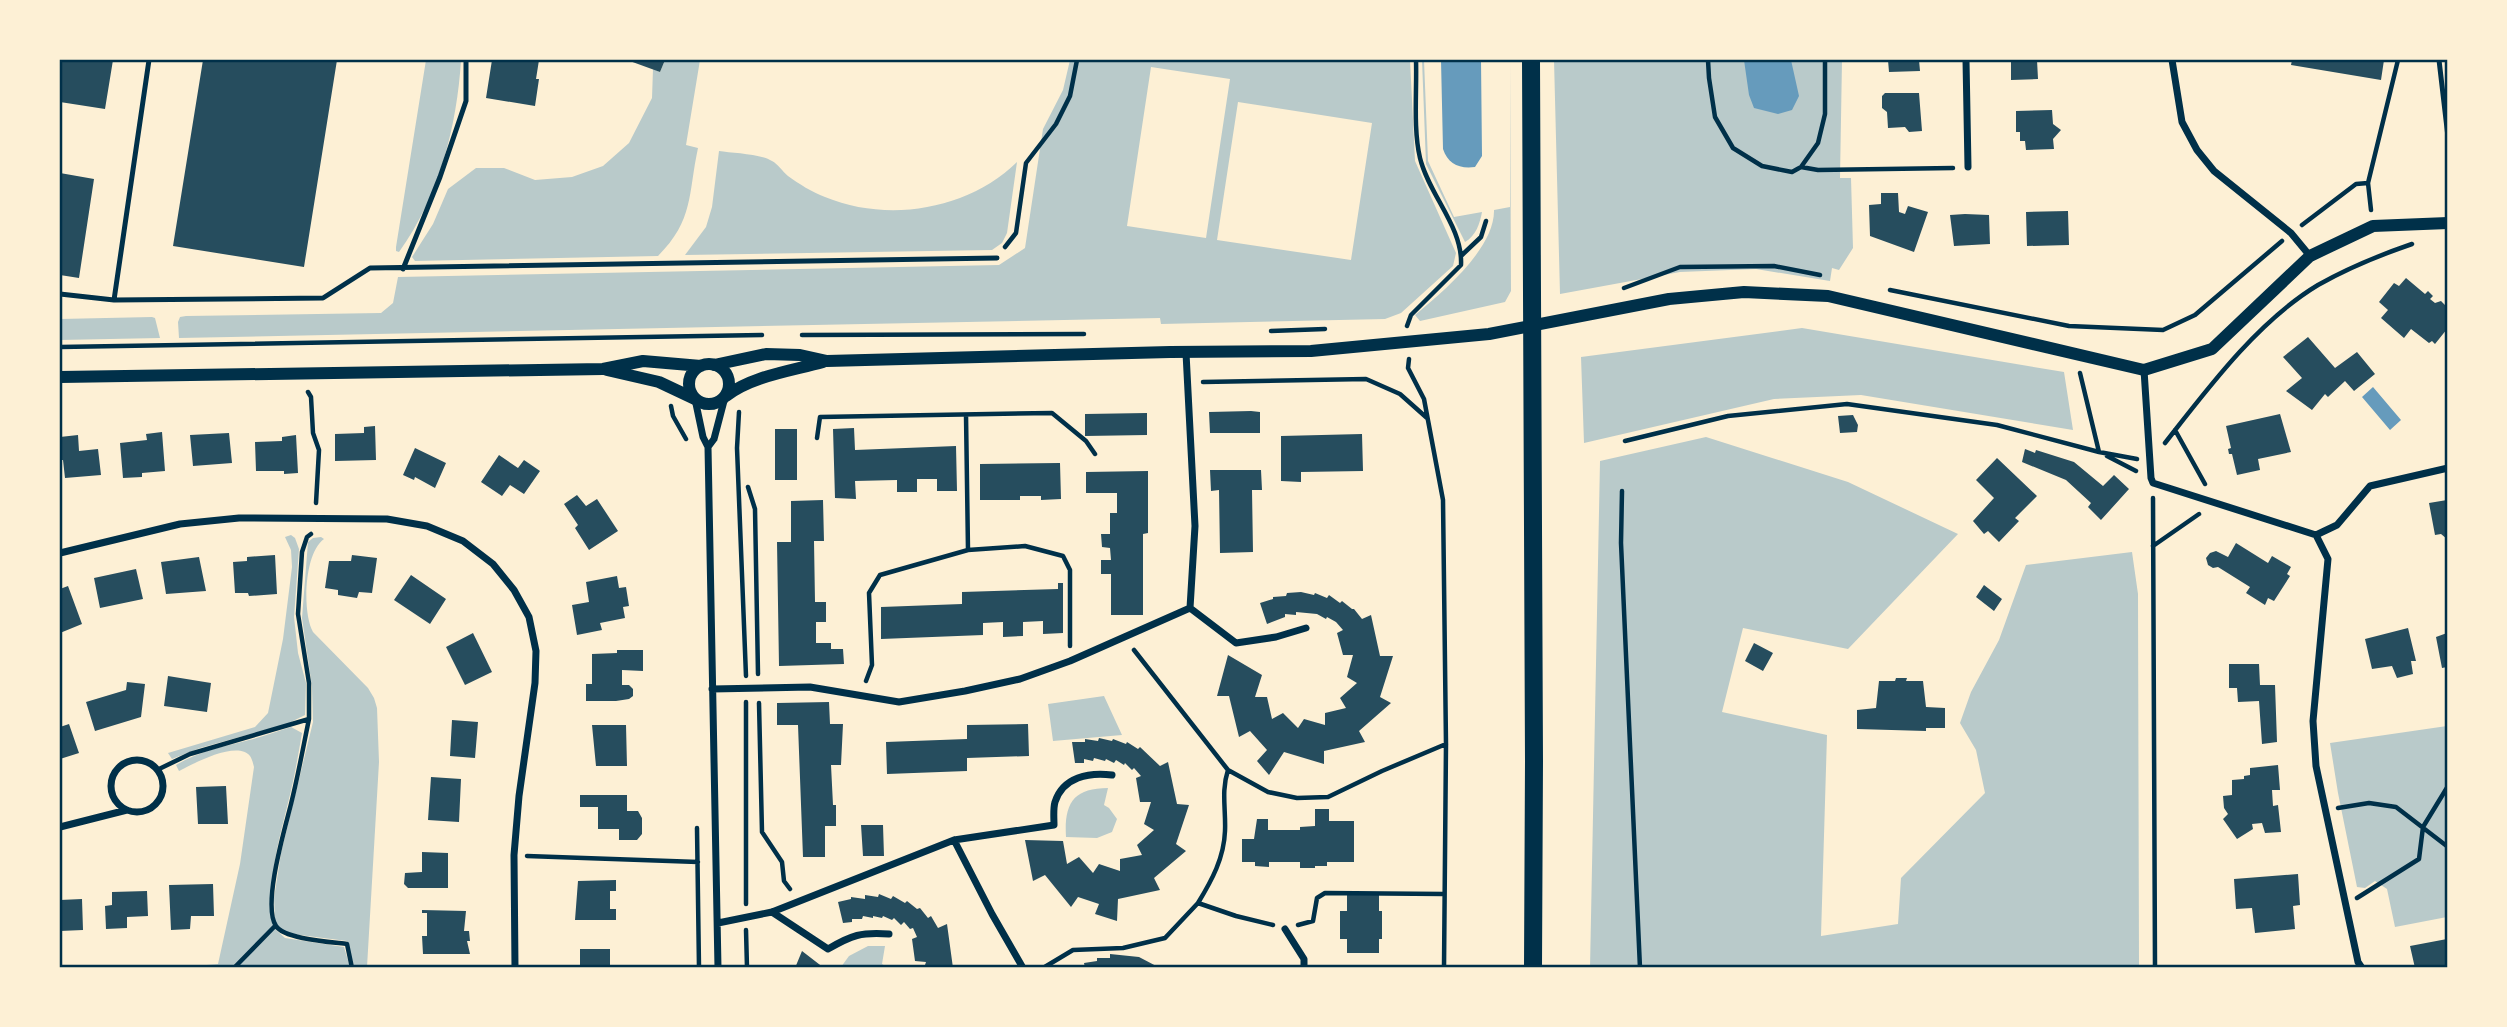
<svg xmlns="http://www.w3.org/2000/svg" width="2507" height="1027" font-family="Figtree,sans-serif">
	<rect width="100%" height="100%" fill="#fdf0d5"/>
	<path fill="#b9caca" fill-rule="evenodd" d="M426,60H461C457,126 439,197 399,252L396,251V247Z
		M665,60H700L686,145L698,148C688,194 694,220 658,256L415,261L412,257L433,224L448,189L476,168H504L535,180L572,177L603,166L629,143L652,98L653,69L660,72Z
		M1070,60H1410L1415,161L1456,253L1453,266L1401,313L1385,319L1161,324L1160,318L179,338L178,322L180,317L186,316L381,313L393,303L398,277L999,265L1025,248L1043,129L1063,90ZM1151,67L1230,79L1206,238L1127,226ZM1238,102L1372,123L1351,260L1217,240Z
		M1422,60H1424L1428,161L1454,217L1482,212C1480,223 1476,236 1465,242L1426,164Z
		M1510,60L1511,291L1505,302L1420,321L1415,315C1443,292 1495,248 1494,210L1510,207Z
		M1554,60H1842L1840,178H1851L1853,248L1839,270L1832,268L1830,281L1756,269L1680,272L1560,294Z
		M719,151C732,153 762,154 772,161C778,164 782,171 788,176C799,184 812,192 825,197C888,223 968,210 1017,162L1007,233L1002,243L992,250L685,255L706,227L712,207Z
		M152,317L155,318L160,338L60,340V319Z
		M1802,328L2064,372L2073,430L1861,395L1774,399L1584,443L1581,357Z
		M1706,437L1848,482L1958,534L1848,649L1743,628L1722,712L1827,735L1821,936L1898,924L1901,878L1985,793L1976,750L1960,723L1971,692L1999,640L2026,565L2132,552L2138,594L2139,967L1590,968L1600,461Z
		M291,535L295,538L299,549L294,617L298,653L306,683L305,715L287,724L200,748L172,759L168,753L255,727L268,713L283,639L292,567L291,550L285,537Z
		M321,537L324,539C304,553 302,612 313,632L368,688L374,698L377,708L379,762L367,967H354L347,941L284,933L275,923L274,898L281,853L313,722L312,687L302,618L308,542L313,538Z
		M1104,696L1122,735L1053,741L1048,704Z
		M2447,726V917L2395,927L2387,889L2375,881L2365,888L2357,887L2338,793L2330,743Z
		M291,727L302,733C298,756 294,780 288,803C277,848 267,881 274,928L285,938L344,947L350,967L171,968L218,964L240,864L254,767C253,763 252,759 250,756C237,740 193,764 179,771L176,765C199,751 223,747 249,740C263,737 277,731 291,727Z
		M1108,788L1104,805L1109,808L1117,819L1112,832L1097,838L1066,837C1064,804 1073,788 1108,788Z
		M868,946H885L882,964L887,967H841L849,956Z"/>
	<path fill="#669bbc" d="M1441,60H1481L1482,156L1475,167C1459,169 1448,164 1443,149Z
		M1744,60H1791L1799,96L1792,110L1778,114L1754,108L1749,95Z
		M2373,387L2401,420L2390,430L2362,397Z"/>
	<path fill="#264d5e" d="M60,60H113L105,109L60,102Z
		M203,60H337L304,267L173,246Z
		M492,60H539L536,79H539L535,106L486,98Z
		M627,60H665L660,72Z
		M1888,60H1919L1920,71L1889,72Z
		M2011,60H2037L2038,79L2011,80Z
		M2292,60H2384L2381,80L2291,65Z
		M1885,93H1919L1922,131L1909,132L1905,127L1888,128L1887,112L1882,108V96Z
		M2052,110L2053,124L2061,130L2053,139L2054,149L2026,150L2025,141H2020V132H2016V111Z
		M60,173L94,179L79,278L60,275Z
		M1881,193H1898L1899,212L1905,214L1908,206L1928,212L1914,252L1870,236L1869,205L1881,204Z
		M2068,211L2069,245L2027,246L2026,212Z
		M1965,214L1989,215L1990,244L1954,246L1950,215Z
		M2406,278L2425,294L2428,291L2433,296L2430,299L2435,303L2441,301L2447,307V329L2435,344L2432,341L2429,343L2411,329L2404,338L2381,318L2388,310L2379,302L2394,283L2399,286Z
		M2308,337L2335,368L2357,352L2375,374L2354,391L2345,381L2328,397L2325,394L2312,410L2286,391L2302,378L2283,357Z
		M1251,411L1260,412V433H1210L1209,412Z
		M1147,413V435L1085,436V414Z
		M2280,414L2291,452L2258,459L2260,470L2237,475L2232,454H2229L2228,449L2231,448L2226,426Z
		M1853,415L1858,425L1857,432L1840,433L1838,416Z
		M375,426L376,460L335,461V434L364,433V427Z
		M854,428L855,450L956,446L957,491H937V479H917V492H897V480L855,481L856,499L835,498L833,429Z
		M775,429H797V480H775Z
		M162,432L165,471L142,473V477L123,478L120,443L147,440L146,434Z
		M229,433L232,463L193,466L190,435Z
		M1362,434L1363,471L1301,472V482L1281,481V436Z
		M78,435L79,451L98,449L101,475L65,478L63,460H60V437Z
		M296,435L298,473L284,474V471H256L255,442L282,441V437Z
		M415,448L446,463L435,488L415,477L414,480L403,475Z
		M2025,449L2035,453L2036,450L2074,462L2103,486L2114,475L2129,489L2101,520L2088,507L2091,503L2066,480L2022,462Z
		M499,455L518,468L524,460L540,471L524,494L510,485L502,496L481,482Z
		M1997,458L2037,496L2015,518L2019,521L1999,542L1988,531L1984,534L1973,521L1994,498L1976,480Z
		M1060,463L1061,499L1041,500V496H1020V500H980V464Z
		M1210,470H1261L1262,490H1252L1253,552L1220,553L1219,490L1211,491Z
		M1148,471V533L1143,534V615H1111V574H1101V560H1111L1110,548L1102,547L1101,534H1110V513H1117V493H1086V472Z
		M577,495L586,506L597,499L618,531L589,550L575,528L578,525L564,504Z
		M823,500L824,541H814L815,602H826V622H816V643H831V649H843L844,664L779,666L777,542H791V501Z
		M2447,500V539L2441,534L2435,535L2429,503Z
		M2236,543L2268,563L2272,556L2291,567L2287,574L2290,576L2274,601L2268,598L2265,605L2246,593L2250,587L2218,567L2213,568L2208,565L2206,558L2210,553L2216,551L2228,557Z
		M275,555L277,594L249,596L248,593H235L233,562L247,561V557Z
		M352,555L377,558L372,593L359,592L357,598L338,595V590L325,588L329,561H351Z
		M199,557L206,591L166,594L161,562Z
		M136,569L143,599L100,608L94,578Z
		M411,575L446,599L430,624L394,600Z
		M617,576L619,588L626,587L629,606L623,607L625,618L600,623L602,630L577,635L572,605L589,602L586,582Z
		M1058,583H1063V633L1043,634V621L1023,622V636L1003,637V622L983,623V635L881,639V607L962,604V592L1058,589Z
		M1984,585L2002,599L1994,611L1976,597Z
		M68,586L82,624L60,633V589Z
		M1301,592L1314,595L1315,593L1327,598L1329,595L1340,603L1342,601L1352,609H1354L1362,619L1371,615L1380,656H1393L1380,697L1391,703L1359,731L1365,742L1324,751V764L1284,752L1269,775L1257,761L1267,750L1250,731L1239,737L1229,696H1217L1228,655L1262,675L1255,697H1267L1272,719L1283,713L1298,728L1304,719L1325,725V713L1346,708L1340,698L1357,683L1347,677L1353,655H1343L1337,633L1343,630L1336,622L1327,617L1326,619L1317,614L1296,612V615L1285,614V617L1267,624L1260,603L1273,599V597L1286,596L1287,593Z
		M2408,628L2416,661H2411L2413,674L2397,678L2392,666L2372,669L2365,639Z
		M473,633L492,672L465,685L446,647Z
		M2447,633V667L2442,668L2436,637Z
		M1754,643L1773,653L1763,671L1745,661Z
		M617,650H643V671L622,670V685H629L633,689V696L629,699L616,701H586V684H592V654L617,653Z
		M2229,664H2259L2260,685H2275L2277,742L2262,744L2259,701L2238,702L2237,688H2229Z
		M168,676L211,683L207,712L164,706Z
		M1896,678H1907L1906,681H1923L1926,707L1945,708V728H1926V731L1857,729V710L1876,708L1879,681H1895Z
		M127,682L145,684L141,717L95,731L86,702L126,690Z
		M829,702L830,724H843L841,765H831L833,805H836V826H825V857H803L798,725H777V703Z
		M452,720L478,722L475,758L450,756Z
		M69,724L79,753L60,759V727Z
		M1028,724L1029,756L967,758V771L887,774L886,742L967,739V725Z
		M592,725H626L627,766H596Z
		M1099,738L1112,741L1113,739L1126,744L1127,742L1138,749L1140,747L1160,766L1168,762L1177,804L1189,805L1176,844L1186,851L1154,878L1160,890L1118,899L1117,921L1095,914L1099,904L1078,897L1071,907L1045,875L1033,881L1025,840L1063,841L1067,864L1079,857L1093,873L1099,864L1120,871V859L1142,855L1137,845L1154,830L1144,824L1151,802H1140L1136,778L1141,776L1134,768L1132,770L1125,763L1124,765L1116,760L1114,763L1106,759L1105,761L1094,758L1093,761L1084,759V763H1075L1072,742H1085V739L1098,741Z
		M2278,765L2280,790H2272L2273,806L2278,805L2281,832L2265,833L2262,823L2252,824L2253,829L2237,839L2223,819L2228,814L2224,808L2223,796L2232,795V780L2244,779V776L2250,775V768Z
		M431,777L461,779L459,822L428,820Z
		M226,786L228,824H198L196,787Z
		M580,795H627V811H638L642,818V834L637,840H619V829H598V807H580Z
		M1315,809H1329V821H1354V862H1327V866H1315V868H1300V862H1269V867L1255,866V862H1242V839H1254L1257,819H1268V830H1300V827L1315,826Z
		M861,825H883L884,856H863Z
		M422,852L448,853V888H408L404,884L405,873L422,872Z
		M2298,874L2300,905L2293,906L2295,929L2255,933L2252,908L2236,909L2234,879Z
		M616,880V891H610V909H616V920H575L578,881Z
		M213,884L214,916H191L190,929L171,930L169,885Z
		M147,891L148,916L127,917V928L106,929L105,906L112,905V892Z
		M879,894L891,899L893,896L905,903L907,901L917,909L920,908L928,918L931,916L938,928L947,924L953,968H924L926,962L915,961L912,939L917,937L913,928L910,929L904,922L901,925L894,918L892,920L883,916L882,918L873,916V918L863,916L862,919H852V922L843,923L838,902L851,899V897L865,899V895L878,897Z
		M1347,894H1379V911H1382V939H1379V953H1347V939H1340V911H1347Z
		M82,899L83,930L60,931V900Z
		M422,910L466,911L464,931H469L470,941H467L470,954H423L422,936H427V913H422Z
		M2447,939V968H2415L2410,946Z
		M580,949H610V968H580Z
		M802,951L824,968H795Z
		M1110,954L1139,957L1160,968H1085L1084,963L1097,961V958H1110Z"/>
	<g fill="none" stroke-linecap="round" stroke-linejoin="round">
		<path stroke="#003049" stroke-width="4.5" d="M1708,60L1709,78L1715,117L1733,148L1762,166L1792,172L1801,167L1818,143L1825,114V60
			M1801,167L1818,170L1953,168
			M2371,210L2368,183L2398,60
			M2302,225L2356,184L2368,183
			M1005,247L1016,233L1026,163L1056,124L1070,96L1077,60
			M1461,256L1481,237L1486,221
			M1624,288L1680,267L1774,266L1820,275
			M1890,290L2069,326L2163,330L2195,315L2282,241
			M1407,326L1411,315L1461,265C1463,227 1429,195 1420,158C1413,129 1417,90 1416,60
			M1271,331L1325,329
			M802,335L1084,334
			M60,347L762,335
			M1409,359L1408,368L1424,399L1443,500L1446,744L1444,968
			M2080,373L2099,452L2137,459
			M1203,382L1366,379L1400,394L1427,418
			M308,392L311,397L313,433L319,450L316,503
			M671,406L673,416L686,439
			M739,412L737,448L746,676
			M966,415L968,550
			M2175,430L2205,484
			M817,438L820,417L1052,413L1086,441L1095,454
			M1625,441L1728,416L1847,404L1997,425L2099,452
			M2165,443C2208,388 2258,321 2318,285C2348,268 2380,255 2412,244
			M2107,456L2136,471
			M748,487L755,509L758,674
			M1622,491L1621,543L1640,968
			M2153,498L2155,968
			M2153,546L2199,514
			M1134,650L1228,770L1268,792L1297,798L1328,797L1382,771L1446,744
			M866,681L872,665L869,593L880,575L968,550L1025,546L1063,556L1070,570V646
			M759,703L762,832L782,862L784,881L790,889
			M309,719C303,748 298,776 291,804C285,828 262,905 276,926C284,939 331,942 347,944L352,968
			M157,770L190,754L309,719V683L298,614L302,552L307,537L311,534
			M1228,770C1221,791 1226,810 1225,831C1224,858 1212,880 1198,903L1236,916L1273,925
			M2338,808L2369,803L2396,807L2448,847
			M697,828L699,968
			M527,856L698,862
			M2357,898L2419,859L2423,827L2448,786
			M746,904V702
			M1298,925L1313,921L1317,898L1325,893L1444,894
			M746,930L747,968
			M234,968L275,926
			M1043,968L1073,950L1123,948L1165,938L1198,903"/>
		<path stroke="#003049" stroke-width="5" d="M2439,60L2448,137
			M403,269L440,177L466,101V60
			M60,294L114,300L323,298L370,268L997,258
			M114,300L149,60"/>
		<path stroke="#003049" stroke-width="7" d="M1966,60L1968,167
			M2172,60L2182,122L2197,150L2214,171L2291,233L2310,256
			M2144,370L2151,478L2153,483L2316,535L2328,559L2313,721L2316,766L2358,962L2362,968
			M695,399L703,437L708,447L714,439L725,397
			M708,447L718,968
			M2316,535L2337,525L2370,486L2448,468
			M60,553L180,524L239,518L387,519L427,526L463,541L493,564L514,590L529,617L536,651L535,683L519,796L514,855L515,968
			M1190,608L1236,643L1276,637L1306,628
			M712,689L810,687L899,702L965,691L1020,679L1070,661L1190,608L1195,526L1186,353
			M111 786a26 26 0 1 1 52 0a26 26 0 1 1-52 0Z
			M60,827L127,810
			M954,840L992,914L1023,968
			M772,912L828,949C852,935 861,932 889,934
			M718,923L772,912L954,840L1054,825C1054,818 1053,809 1055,802C1063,777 1089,772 1112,775
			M1285,929L1304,959V968"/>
		<path stroke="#003049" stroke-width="12" d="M689 384a20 20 0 1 1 40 0a20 20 0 1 1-40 0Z
			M714,365L766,354L800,355L827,361L1170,352L1311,351L1489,334L1669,299L1744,292L1828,296L2144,370L2212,349L2310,256L2373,226L2448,223
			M607,370L659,382L695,399
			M60,377L603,369L643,361L701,366
			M726,396C752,376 791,371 823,362"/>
		<path stroke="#003049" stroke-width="18" d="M1531,60L1534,761L1533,968"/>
	</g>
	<rect width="2507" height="1027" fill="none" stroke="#fdf0d5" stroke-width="122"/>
	<rect x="61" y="61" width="2385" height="905" fill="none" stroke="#003049" stroke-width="2.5"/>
</svg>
